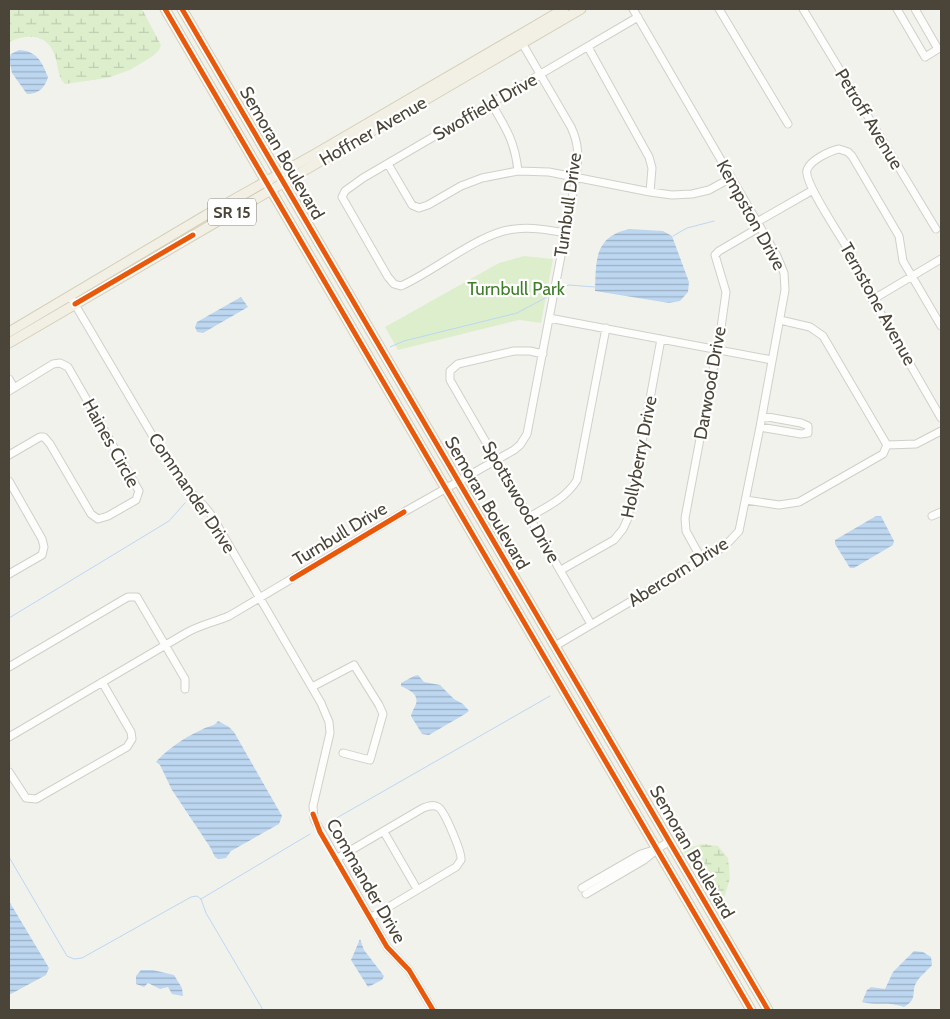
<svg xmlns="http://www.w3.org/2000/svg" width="950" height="1019" font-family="Cabin,sans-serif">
	<defs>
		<pattern id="wetland-marsh" width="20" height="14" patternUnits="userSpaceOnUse" patternTransform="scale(1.25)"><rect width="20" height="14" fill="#ddeecd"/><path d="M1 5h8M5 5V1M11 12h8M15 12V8" fill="none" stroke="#bfcdb1"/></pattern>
		<pattern id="water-rules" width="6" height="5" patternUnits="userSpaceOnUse" patternTransform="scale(1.25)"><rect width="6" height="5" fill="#bdd7f1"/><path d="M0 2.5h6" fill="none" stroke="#9cb0c4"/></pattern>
	</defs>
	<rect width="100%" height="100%" fill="#f2f2ed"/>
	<path fill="#ddeecd" d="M524,256L553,259L541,323L519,320L398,350L385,327L499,263Z"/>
	<path fill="url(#wetland-marsh)" d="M9,9H142L161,45L159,50L153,56L130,70L107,78L65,84C58,78 58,67 56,59C49,34 29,33 9,42Z
		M703,844L718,846L728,858L730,878L720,912L682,849Z"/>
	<path fill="url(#water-rules)" d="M19,50C37,51 42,62 48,77C45,88 38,94 27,94L12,73L9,59L11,54Z
		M629,229L663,231L672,236L689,282L688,292L680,301L669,303L595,291C596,261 594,237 629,229Z
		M241,297L248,307L203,333L197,332L195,327L197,322Z
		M876,516H881L894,541L893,545L854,568H850L835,544V540Z
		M418,675L424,682L440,685L454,699L463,704L469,711L465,714L429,735L422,734L411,716C412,711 414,709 416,704C419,693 408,690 401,686V683L414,676Z
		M218,721L229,727L234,732L282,816L279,824L231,851L226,858L218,859L215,857L210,847L172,790L160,765L156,762C166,750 185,737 201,730C207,726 214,727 218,721Z
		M9,901L49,968L46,975L9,995Z
		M360,939L364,950L384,976L382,980L368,987L351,960Z
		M914,951L923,952L931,957L932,965C927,971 920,976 916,983C911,993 918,999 904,1007C888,1001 878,1006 862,1002L867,990L871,987L885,989L893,972Z
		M141,970H153L174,975L182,988L183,996L172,994L168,987L160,989L148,983L144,987L136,984V976Z"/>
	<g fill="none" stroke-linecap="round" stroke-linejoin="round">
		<path stroke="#bdd7f1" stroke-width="1" d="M673,236L687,228L714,221
			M561,287L569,285L595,287
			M390,347L404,341L517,313L547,297
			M9,618L169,521L185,503
			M326,824L550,696
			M9,857L67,956L74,959L82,958L191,897L197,896L201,899L206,913L263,1010
			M201,899L310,834"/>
		<defs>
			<path id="minor" d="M719,9L788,124
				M803,9L936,229
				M897,9L925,57L938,49L915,9
				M588,47L649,157L652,168L650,192
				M491,103C506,128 515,142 518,171
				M388,164L412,205L419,208L428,205L461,186L482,178L518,171L549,172L650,192L672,195L692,194L709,190L731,178
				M757,222L813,190
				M566,233C549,230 532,227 515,229C480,232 435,271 401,286L394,284L388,277L342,197L345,191L363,178L638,17
				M70,296L168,462L185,486L205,507L212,516L321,703L329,722L330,733L313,806L314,819L387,947L409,970L433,1010
				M872,300L941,259
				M549,318L772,360
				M780,320L810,327L823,336L887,445
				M941,326L903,261L899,236L852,156L848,152L839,149C830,151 810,160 807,170C803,182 844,241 852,256C856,264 858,272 862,281L941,418
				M543,354L530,351H514L458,364L450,371V380L591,624
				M9,379L14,388
				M9,391L53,364L60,363L68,367L139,491L136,500L108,516L98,519L91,514L50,444L44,437H40L9,455
				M760,427L801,434L808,433V426L801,423L762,416
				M887,445L916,444L941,431
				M9,481L42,539L44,547L42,555L9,574
				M746,500L779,505L799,502L883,454L887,445
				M932,516L941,512
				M529,517C547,507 566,498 577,480L606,328
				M702,560L686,531L685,518L721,328L726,292L715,255L719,251L760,227
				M561,570L614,540L623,529L628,518L661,339
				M555,646L725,546L739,531L760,427L785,290L784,273L777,256L633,9
				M9,667L121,601L128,597H137L185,679V689
				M312,687L354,665L379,705L383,714L370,760L343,753
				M9,737L186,633C200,625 215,622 229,616L404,512L514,450L520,445L527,434L576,177C578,158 580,146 571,127L522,43
				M9,772L26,798L36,799L127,747L132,739L131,732L102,682
				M384,832L417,889
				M336,859L423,808C428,806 433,804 438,807C445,811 462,853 461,860C460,861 457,866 456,867L370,918
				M582,888L641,854L657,849L670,841
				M586,894L644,860L655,851"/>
			<path id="major" d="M165,9L751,1010
				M182,9L768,1010
				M9,332L206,215L315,154L564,9
				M9,343L581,9"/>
		</defs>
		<use href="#minor" stroke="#d0cfca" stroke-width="9"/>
		<use href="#major" stroke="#d5d0ba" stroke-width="11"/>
		<use href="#minor" stroke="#fdfdfc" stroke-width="7"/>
		<use href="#major" stroke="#f2efe4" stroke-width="9"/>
		<defs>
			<path id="cycleway" d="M165,9L751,1010
				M182,9L768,1010
				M75,304L193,235
				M292,579L404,512
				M313,814L320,832L387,947L409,970L433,1010"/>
		</defs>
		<use href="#cycleway" stroke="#fff" stroke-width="8"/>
		<use href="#cycleway" stroke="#e8590c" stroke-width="5"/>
	</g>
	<g text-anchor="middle" stroke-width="4.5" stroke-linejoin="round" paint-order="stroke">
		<rect fill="#fff" stroke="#807d74" stroke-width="1" x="208" y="198.5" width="48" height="27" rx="4"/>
		<g font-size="16" font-weight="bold" fill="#4a4538">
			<text x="232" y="218">SR 15</text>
		</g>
		<g font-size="18" fill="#4a4538" stroke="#fff">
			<text transform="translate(485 107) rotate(-30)" y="6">Swoffield Drive</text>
			<text transform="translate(869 119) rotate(59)" y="6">Petroff Avenue</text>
			<text transform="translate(373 131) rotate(-30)" y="6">Hoffner Avenue</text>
			<text transform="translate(282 153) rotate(60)" y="6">Semoran Boulevard</text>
			<text transform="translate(568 205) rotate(-82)" y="6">Turnbull Drive</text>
			<text transform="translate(751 215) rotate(61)" y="6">Kempston Drive</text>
			<text transform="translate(878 304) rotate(61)" y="6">Ternstone Avenue</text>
			<text transform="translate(710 383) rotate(-80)" y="6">Darwood Drive</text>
			<text transform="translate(111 443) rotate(61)" y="6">Haines Circle</text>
			<text transform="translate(639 457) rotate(-79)" y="6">Hollyberry Drive</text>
			<text transform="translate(192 493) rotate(56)" y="6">Commander Drive</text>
			<text transform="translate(521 502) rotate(60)" y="6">Spottswood Drive</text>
			<text transform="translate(487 503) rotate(60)" y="6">Semoran Boulevard</text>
			<text transform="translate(340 534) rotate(-31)" y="6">Turnbull Drive</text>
			<text transform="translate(678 572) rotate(-32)" y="6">Abercorn Drive</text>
			<text transform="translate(692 852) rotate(60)" y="6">Semoran Boulevard</text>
			<text transform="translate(366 881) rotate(60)" y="6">Commander Drive</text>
		</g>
		<g font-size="18" fill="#3f7e28" stroke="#fff">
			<text x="516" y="295">Turnbull Park</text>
		</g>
	</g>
	<rect width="950" height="1019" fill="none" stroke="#4a4538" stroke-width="20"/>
</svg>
